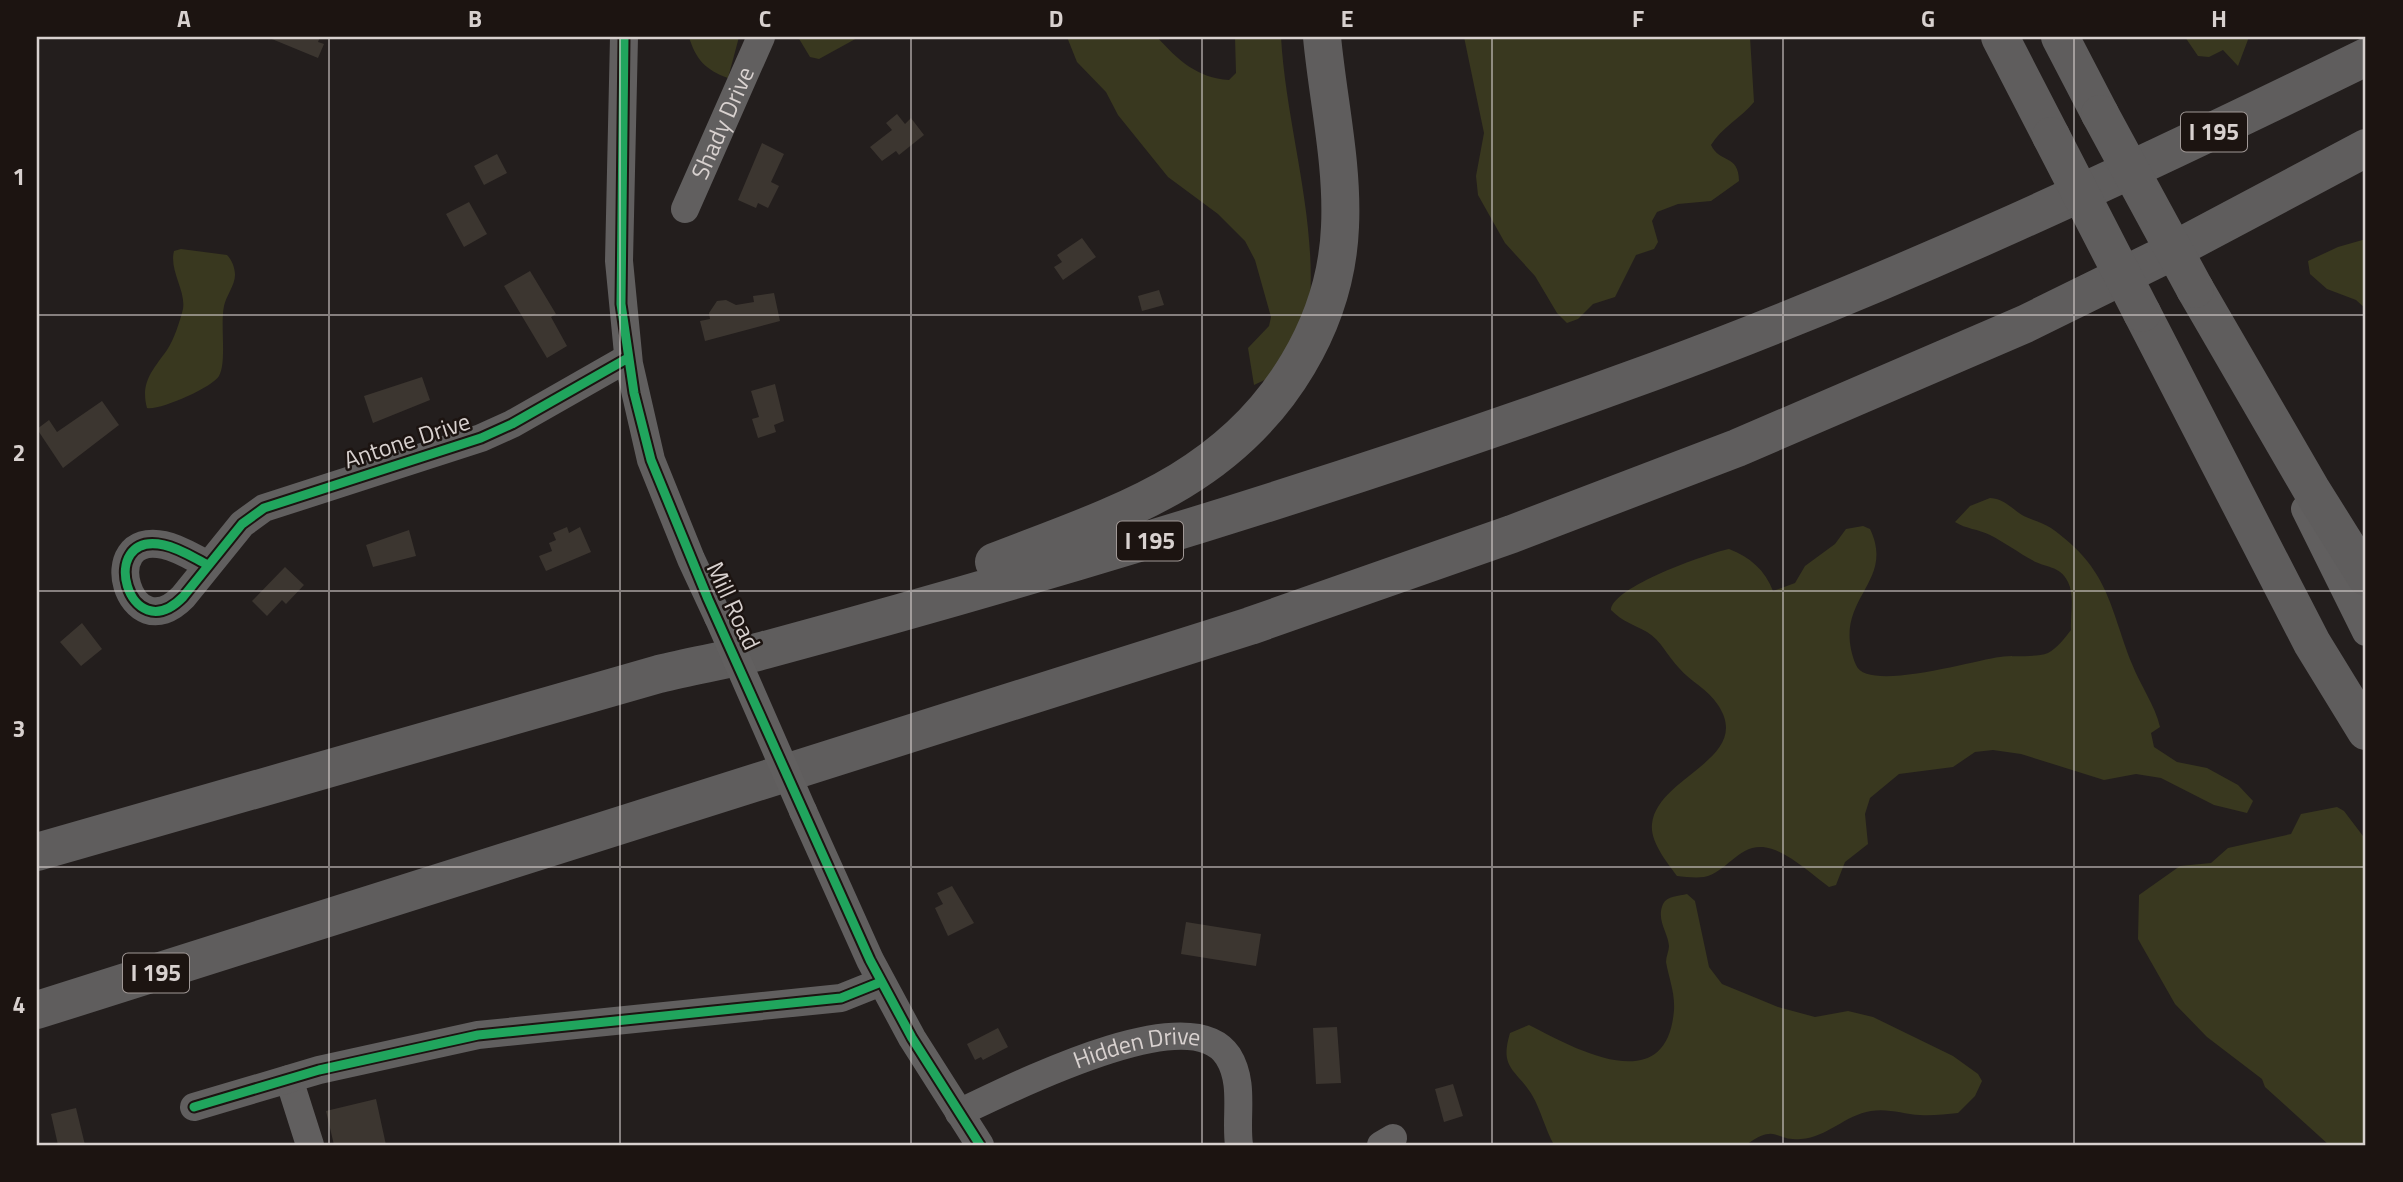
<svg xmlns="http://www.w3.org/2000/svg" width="2403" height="1182" font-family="'Titillium Web',sans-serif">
	<rect width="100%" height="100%" fill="#231e1d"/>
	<path fill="#39381f" d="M689,37H739L728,78C706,70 696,60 689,37Z
		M798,37H859L819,59L810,57Z
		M1067,37H1157C1178,60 1197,78 1229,80L1236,73L1235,37H1281C1286,125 1316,212 1310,302C1308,323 1296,347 1290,368L1254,385L1248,348L1269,326L1271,317L1255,260L1245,241L1218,214L1168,177L1118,115L1106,92L1077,62Z
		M1464,37H1750L1754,102C1742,117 1721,128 1711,145C1719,163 1739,154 1739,181L1711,201L1678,204L1657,212L1652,221L1658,242L1654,249L1636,255L1615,297L1593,304L1578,319L1567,323L1557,313L1535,276L1505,243L1478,195L1476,176L1484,133Z
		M2185,37H2249L2238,66L2223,50L2209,57L2198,56Z
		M2366,239V309L2356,300L2327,289L2310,274L2308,261L2338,247Z
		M181,249L227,255C232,260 235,268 235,275C235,285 226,296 224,306C220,325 227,362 219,376C213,387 159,411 147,408C140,382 153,370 167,350C174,340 180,321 183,309C186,290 169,271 174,251Z
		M1990,498C2004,499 2010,507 2022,515C2031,520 2042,522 2051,528C2109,569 2109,605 2132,664C2140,685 2155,705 2160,727L2151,733L2154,747L2177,762L2207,768L2238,785L2253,801L2247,813L2214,805L2161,778L2136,774L2104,780L2021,754L1993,750L1975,752L1953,767L1899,774L1870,798L1865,814L1868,844L1845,862L1836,885L1829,887C1811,874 1785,849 1763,847C1738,845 1727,872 1704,877C1696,878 1685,877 1677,876C1667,862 1650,842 1652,824C1657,776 1754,759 1718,705C1708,689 1691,682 1679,668C1668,657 1661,640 1647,632C1633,624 1623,622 1611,610C1612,587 1706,554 1729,549C1750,557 1765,570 1773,591L1795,583L1805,566L1835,544L1846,529L1863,526L1870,529C1897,585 1829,599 1856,665C1867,693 1974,660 2000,657C2014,655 2035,658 2048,653C2057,648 2065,638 2071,630C2070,615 2075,596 2068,582C2060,565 2045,568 2032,560C2019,553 2004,542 1990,535C1978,529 1966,529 1955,522L1970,506Z
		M2337,807L2344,811L2366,840V1145H2329L2265,1087L2262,1079L2207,1037L2175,1004L2138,939L2139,895L2180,866L2211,863L2228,848L2291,834L2301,814Z
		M1687,894L1695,901L1709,967L1722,984L1778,1007L1815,1017L1848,1011L1873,1017L1953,1056L1978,1074L1982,1081L1975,1096L1958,1113C1946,1114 1932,1116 1920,1115C1903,1114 1888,1108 1871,1111C1845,1115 1828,1137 1801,1139C1774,1142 1778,1122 1746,1145H1554C1545,1129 1541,1110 1532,1095C1516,1069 1499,1069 1510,1033L1529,1025C1574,1048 1667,1101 1674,1010C1675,992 1669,979 1666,962C1666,956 1669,951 1669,946C1668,932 1656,920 1663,904C1667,896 1679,896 1687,894Z"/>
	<path fill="#3c3630" d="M267,37H320L318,42L324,44L318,58Z
		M897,114L905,124L911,118L924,135L899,155L896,151L882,161L870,147L892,130L886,123Z
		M762,143L784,154L771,182L779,186L768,208L758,203L756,208L738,200Z
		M497,154L507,173L484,185L474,166Z
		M469,202L487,234L464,247L446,214Z
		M1082,238L1096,257L1063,280L1054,267L1062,262L1057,255Z
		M530,271L556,314L551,317L567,346L547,358L504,286Z
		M1159,290L1164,305L1142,311L1138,296Z
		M774,293L780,321L705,341L700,321L710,319L709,313L717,301L726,300L736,305L754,302L753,296Z
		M422,377L430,400L373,423L364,396Z
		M775,384L784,421L774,425L776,432L758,438L752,419L759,417L751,391Z
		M102,401L119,425L63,468L37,429L49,420L57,432Z
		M567,527L569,533L580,527L591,552L546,571L539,556L552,551L549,543L556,540L553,533Z
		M409,530L416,556L373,567L366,545Z
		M285,567L304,585L286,604L282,600L267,616L252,601Z
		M82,623L102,649L81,666L60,642Z
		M952,886L974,923L948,936L935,908L943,904L937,893Z
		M1186,922L1261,934L1256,966L1181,954Z
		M1337,1027L1341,1083L1316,1084L1313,1028Z
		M998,1028L1008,1047L983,1060L981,1057L975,1060L967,1044Z
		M1453,1084L1463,1116L1444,1122L1435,1089Z
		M376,1099L386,1145H334L326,1111Z
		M76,1108L85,1145H58L51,1114Z"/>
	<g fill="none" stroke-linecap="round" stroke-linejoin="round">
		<g stroke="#615f5f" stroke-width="28">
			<path d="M624,37L619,261L629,364L651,460L691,559L718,617"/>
			<path id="s1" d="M685,209L761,37"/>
			<path d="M2305,509L2366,632"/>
			<path d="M208,565C194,558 179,548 164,545C95,530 129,652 183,597L242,524L264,508L481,438L512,424L628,358"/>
			<path d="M803,811L870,960L912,1038L980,1145"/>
			<path d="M289,1079L310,1145"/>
			<path d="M194,1107L319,1070L478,1035L841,998L881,982"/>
			<path id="s2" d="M959,1113C1008,1090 1189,996 1228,1056C1245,1083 1235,1116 1239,1145"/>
			<path d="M1381,1145L1393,1138"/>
		</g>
		<path stroke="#5f5d5d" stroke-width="38" d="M2000,37L2051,136
			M2060,37L2100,114
			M2195,289L2311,489L2366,577
			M2142,313L2312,643L2366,731
			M994,562C1115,515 1228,482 1298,364C1323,322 1338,275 1340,227C1343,164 1328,100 1322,37
			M37,852L659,674C694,665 730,660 765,650C1065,569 1363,478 1655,371C1899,281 2133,171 2366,57
			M37,1010L1250,626L1512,534L1737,448L2025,324L2157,259L2366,148"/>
		<path stroke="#615f5f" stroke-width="28" d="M718,617L803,811"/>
		<path stroke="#5f5d5d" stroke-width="38" d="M2100,114L2195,289
			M2051,136L2142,313"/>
		<defs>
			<path id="cycleway" d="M624,37L621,304L634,393L651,460L708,599L870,960L912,1038L980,1145
				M208,565C194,558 179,548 164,545C95,530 129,652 183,597L242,524L264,508L481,438L512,424L628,358
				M194,1107L319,1070L478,1035L841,998L881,982"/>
		</defs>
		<use href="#cycleway" stroke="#1c1411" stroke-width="13"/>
		<use href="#cycleway" stroke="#20a55d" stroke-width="9"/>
	</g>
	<path fill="none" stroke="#d8d1cf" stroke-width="2" stroke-opacity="0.55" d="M329,37V1145M620,37V1145M911,37V1145M1202,37V1145M1492,37V1145M1783,37V1145M2074,37V1145M37,315H2366M37,591H2366M37,867H2366"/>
	<g text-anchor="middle" stroke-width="5" stroke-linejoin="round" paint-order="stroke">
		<g fill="#1c1411" stroke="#a09896" stroke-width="2">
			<rect x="2181" y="112.5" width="66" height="39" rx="5"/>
			<rect x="1117" y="521.5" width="66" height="39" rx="5"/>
			<rect x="123" y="953.5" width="66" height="39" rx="5"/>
		</g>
		<g font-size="23" font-weight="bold" fill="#d8d1cf">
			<text x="2214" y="140">I 195</text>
			<text x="1150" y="549">I 195</text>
			<text x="156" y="981">I 195</text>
		</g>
		<g font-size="24" fill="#d8d1cf" stroke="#1c1411">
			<text dy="8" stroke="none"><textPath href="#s1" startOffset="94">Shady Drive</textPath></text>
			<text transform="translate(407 441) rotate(-18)" y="8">Antone Drive</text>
			<text transform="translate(733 606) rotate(65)" y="8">Mill Road</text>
			<text dy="8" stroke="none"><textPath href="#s2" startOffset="191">Hidden Drive</textPath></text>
		</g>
	</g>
	<rect width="2403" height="1182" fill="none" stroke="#1c1411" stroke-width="77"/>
	<rect x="38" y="38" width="2326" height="1106" fill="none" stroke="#d8d1cf" stroke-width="2.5"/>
	<g font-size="23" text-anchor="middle" font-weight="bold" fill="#d8d1cf">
		<text x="184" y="27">A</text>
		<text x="475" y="27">B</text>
		<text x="765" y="27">C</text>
		<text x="1056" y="27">D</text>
		<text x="1347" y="27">E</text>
		<text x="1638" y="27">F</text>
		<text x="1928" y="27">G</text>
		<text x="2219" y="27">H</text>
		<text x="19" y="185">1</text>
		<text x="19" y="461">2</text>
		<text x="19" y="737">3</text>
		<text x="19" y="1013">4</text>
	</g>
</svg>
